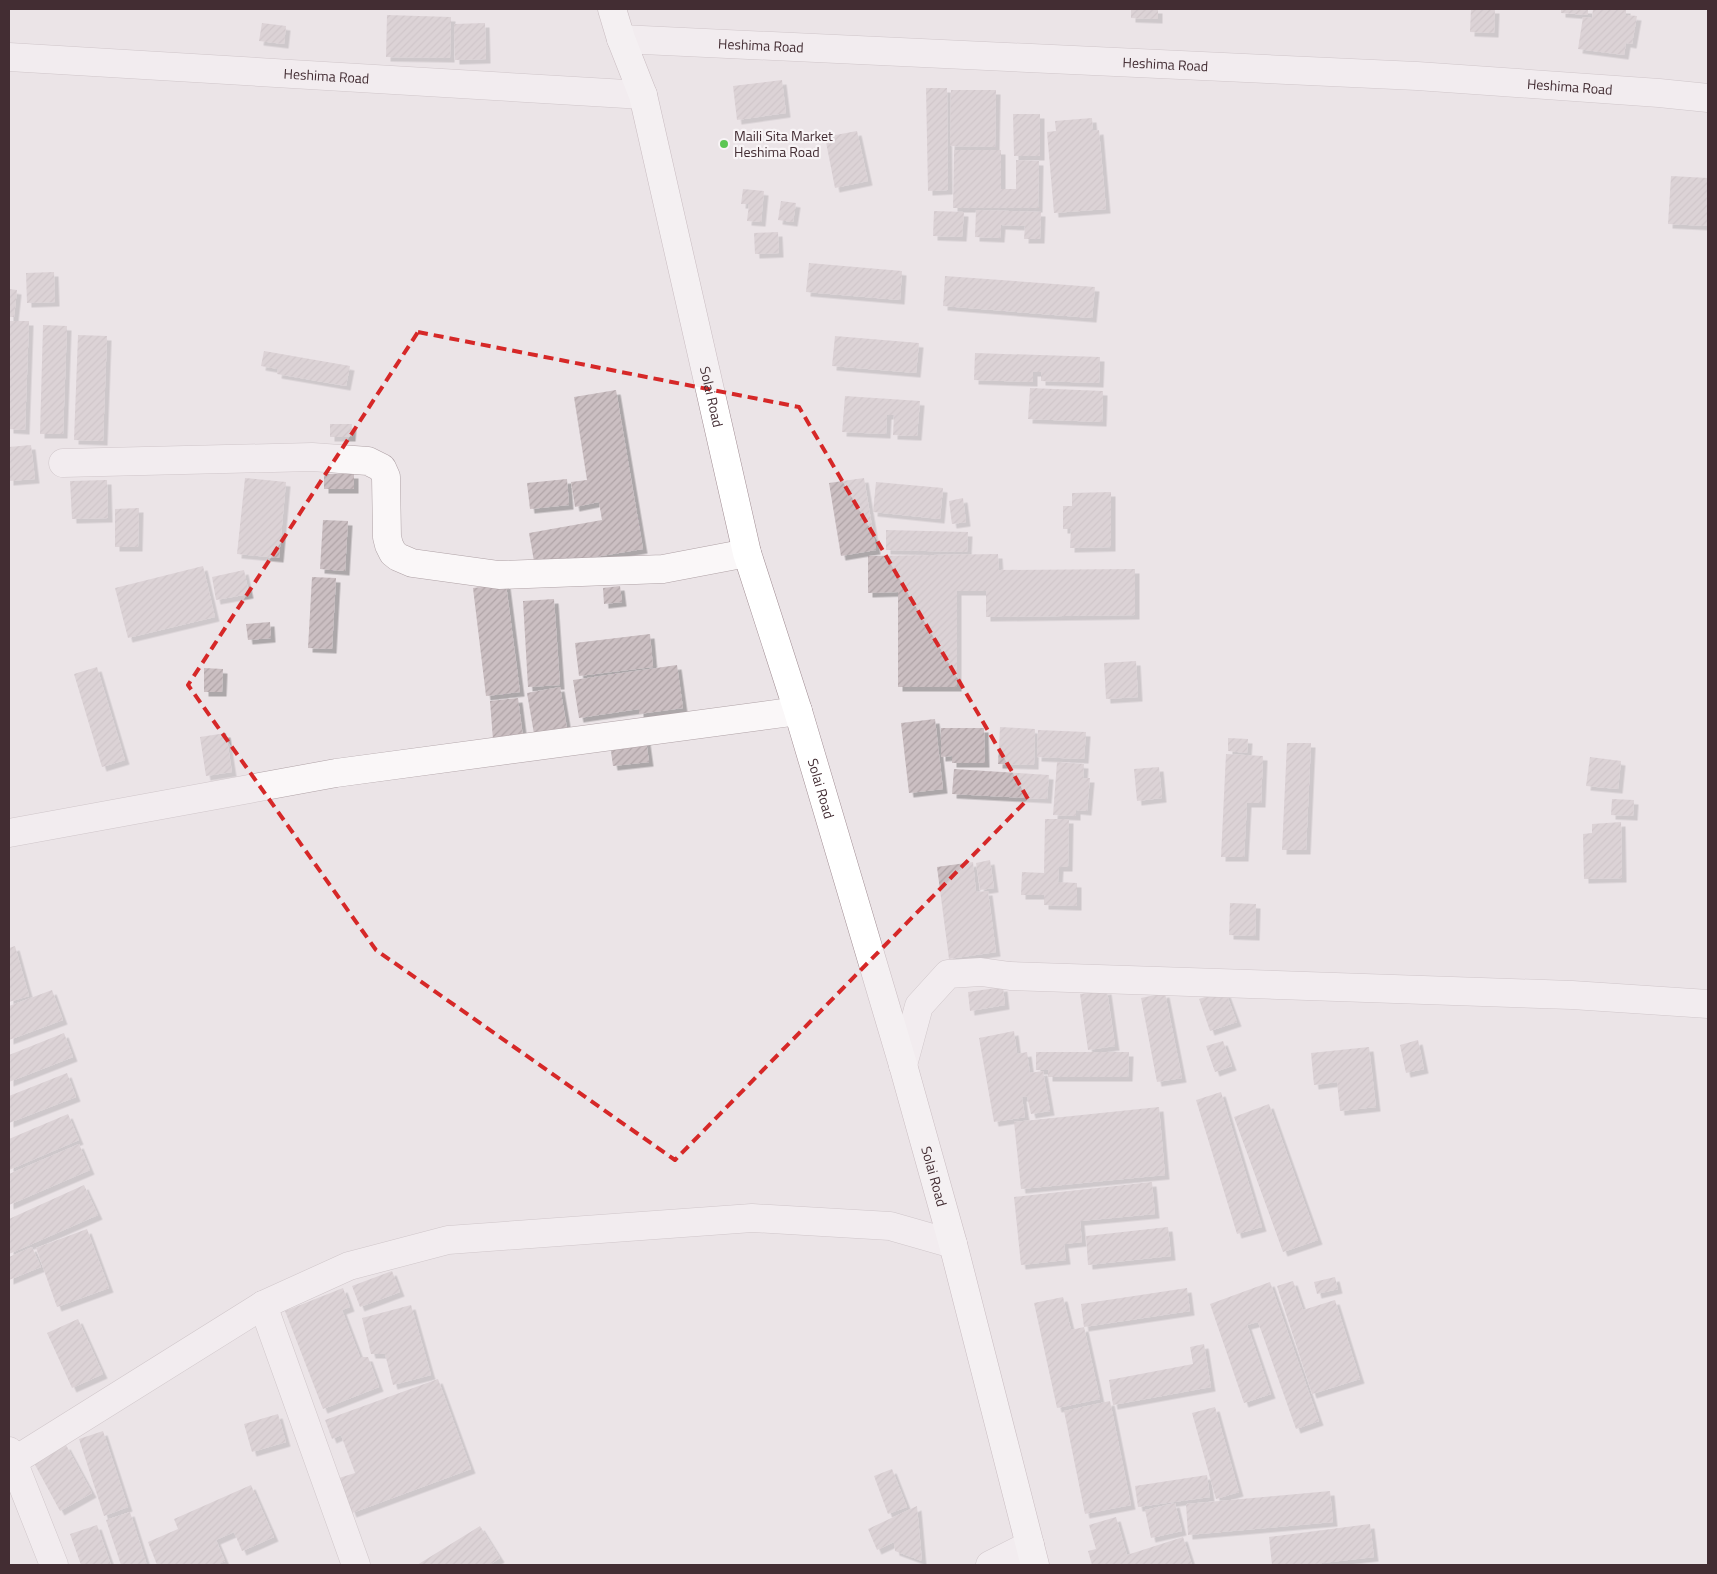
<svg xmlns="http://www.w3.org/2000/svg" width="1717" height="1574" font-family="'Titillium Web',sans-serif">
	<defs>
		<pattern id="building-hatch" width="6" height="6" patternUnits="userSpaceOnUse" patternTransform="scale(1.25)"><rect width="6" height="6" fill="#cbbfc2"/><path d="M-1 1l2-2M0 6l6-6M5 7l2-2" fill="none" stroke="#b0a4a7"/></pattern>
		<filter id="shadow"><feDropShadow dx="4.5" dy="4.5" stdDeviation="0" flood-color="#0004"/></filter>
	</defs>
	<rect width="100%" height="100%" fill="#ebe4e7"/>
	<path fill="url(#building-hatch)" filter="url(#shadow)" d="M1131,9H1158V19L1131,18Z
		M1471,9H1495L1494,33L1470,32Z
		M1561,9H1588V15L1561,13Z
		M1593,9H1626V15L1637,16L1632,44L1626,43L1624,55L1578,49L1583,17L1592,18Z
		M387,15L451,17L450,58L386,57Z
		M262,23L286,26L284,44L259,41Z
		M485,23L486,59L455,60L454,24Z
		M782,80L786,113L737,120L733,86Z
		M926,88H947L948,190L928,191Z
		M951,90H996L995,147L950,146Z
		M1013,114H1040V156H1014Z
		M1092,118L1093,131L1099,130L1106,209L1054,213L1047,132L1056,131L1055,121Z
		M857,131L868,181L835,188L825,137Z
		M954,150H1001V189H1016V160L1039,161L1038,208H953Z
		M1671,176L1708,178V226L1668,224Z
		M743,189L764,191L761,222L747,221L749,204H741Z
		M781,201L796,203L793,222L778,220Z
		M976,210L1041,212L1040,239H1024L1025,226L1001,225L1000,238L975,237Z
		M934,211L964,212L962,237L933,236Z
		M778,232L779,253L755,254L754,233Z
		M809,263L902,271L900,300L806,292Z
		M54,272L55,302L27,303L26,273Z
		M945,276L1095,287L1092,318L943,306Z
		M9,289L17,290L14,317H9Z
		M9,321H29L25,430L9,429Z
		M43,325L67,326L63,434H40Z
		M78,335L107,336L103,441L74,440Z
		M835,336L919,343L916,373L832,366Z
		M264,351L350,366L346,386L277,374L278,369L261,366Z
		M975,353L1100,357L1099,383L1041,381V372H1033V382L974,380Z
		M1030,388L1103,391L1102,422L1028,419Z
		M616,390L643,549L535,567L529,533L602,520L599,502L575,507L571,482L587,480L574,397Z
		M845,396L920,401L917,436L893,435L894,415H887L886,434L842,432Z
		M330,424H352L351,437H330Z
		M31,445L35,479L9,481V447Z
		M324,474H354V489H324Z
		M245,478L286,482L279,558L237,554Z
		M864,478L876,550L841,556L829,483Z
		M567,479L569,505L530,509L527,483Z
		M107,480L108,518L72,519L70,481Z
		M876,482L943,488L940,519L873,512Z
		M1111,492V547L1070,548L1071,529H1063V506H1072V493Z
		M963,498L966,522L952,524L949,501Z
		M139,508L138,547H115V509Z
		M323,520L348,521L345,571L320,569Z
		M886,530L968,532L967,552L886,550Z
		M998,554L999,570L1135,569V615L986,617V591H957V687H898V592L868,593V556Z
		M203,566L215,617L128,638L115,588Z
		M244,570L249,594L216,600L212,577Z
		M312,577L336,578L332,649L308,648Z
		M506,584L520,692L486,696L473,588Z
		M620,586L622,602L604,604L603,588Z
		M554,599L560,685L528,687L523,601Z
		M270,622L271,638L248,640L246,624Z
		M650,634L653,667L579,676L575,643Z
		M1136,661L1138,697L1106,699L1104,663Z
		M677,665L683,708L639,714V709L579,718L573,680Z
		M97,667L125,760L102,767L74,674Z
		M204,668L223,669L222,692H204Z
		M560,687L567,728L534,734L527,693Z
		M518,698L523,737L493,740L490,701Z
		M935,719L943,789L909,793L901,723Z
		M1000,727L1035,729L1034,765L998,764Z
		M941,728H984L985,763H952V756L941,757Z
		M1038,730L1086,732L1084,759L1037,757Z
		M226,733L232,772L206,776L200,737Z
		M1228,738L1248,739L1247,753L1228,751Z
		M646,740L649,762L613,766L610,744Z
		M1287,743H1311L1306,850H1282Z
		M1226,754L1263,756L1261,803H1247L1244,857H1221Z
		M1590,757L1621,761L1618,789L1586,786Z
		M1057,762L1084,764L1083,778H1090L1087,811L1076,810V816L1053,815Z
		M1159,767L1162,798L1137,801L1134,769Z
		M954,769L1049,775L1047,799L952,794Z
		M1612,799L1634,800L1633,816L1611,815Z
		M1045,819H1069L1068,867H1059L1058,882L1077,883V906L1044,905V895H1021L1022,872L1044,873Z
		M1621,822L1622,878L1584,879L1583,834L1592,833V824Z
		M990,860L994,888L980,890L976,863Z
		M973,862L976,892L988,891L996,952L949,959L937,867Z
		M1230,903L1256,904L1255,936L1229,935Z
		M15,946L29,996L9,1002V948Z
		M1003,987L1005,1005L970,1011L968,992Z
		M52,990L63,1020L9,1040V1006Z
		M1107,990L1115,1046L1088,1050L1080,994Z
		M1225,990L1237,1022L1210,1031L1199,999Z
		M1165,993L1182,1078L1157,1082L1141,998Z
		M1014,1031L1017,1054L1027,1052L1030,1073L1043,1071L1050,1111L1031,1114L1027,1096L1022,1097L1025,1117L994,1122L979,1038Z
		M64,1033L73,1057L9,1082V1055Z
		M1418,1040L1424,1069L1406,1073L1400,1045Z
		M1223,1041L1232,1066L1215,1072L1206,1046Z
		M1369,1047L1376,1107L1340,1111L1337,1082L1314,1085L1311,1053Z
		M1036,1052H1129L1128,1077H1048V1070H1036Z
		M67,1073L76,1097L9,1123V1096Z
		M1221,1092L1262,1227L1237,1234L1196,1100Z
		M1269,1104L1318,1240L1283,1252L1234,1117Z
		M1159,1107L1165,1175L1021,1189L1014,1122Z
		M68,1114L79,1140L9,1170V1139Z
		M79,1144L90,1170L9,1205V1174Z
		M1152,1182L1155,1214L1080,1221L1082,1242L1064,1244L1066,1260L1021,1265L1014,1197Z
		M84,1185L98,1215L9,1254V1219Z
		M1168,1227L1171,1256L1088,1265L1086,1236Z
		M87,1229L109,1288L57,1307L36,1248Z
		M32,1247L41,1267L9,1280V1257Z
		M392,1271L400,1292L360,1307L352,1286Z
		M1335,1277L1338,1289L1317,1294L1314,1282Z
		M1293,1281L1303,1310L1335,1300L1360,1379L1312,1394L1277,1286Z
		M1270,1282L1319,1421L1296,1429L1258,1322L1247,1325L1271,1394L1244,1403L1210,1304Z
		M343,1288L350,1307L342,1310L360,1357H368L379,1387L323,1409L285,1311Z
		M1187,1288L1190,1311L1084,1327L1081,1304Z
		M1063,1297L1071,1330L1084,1327L1100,1399L1057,1408L1034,1303Z
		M411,1305L431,1375L393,1385L385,1354H371L362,1318Z
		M78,1319L103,1374L72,1388L47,1333Z
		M1204,1344L1211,1387L1113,1405L1109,1380L1193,1364L1190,1347Z
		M438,1379L471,1469L352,1513L339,1478L355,1473L341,1435L332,1439L325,1420Z
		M1110,1401L1131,1505L1085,1514L1064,1411Z
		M1215,1407L1239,1492L1216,1499L1192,1413Z
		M278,1414L286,1442L252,1452L244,1424Z
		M103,1431L128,1507L104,1516L79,1439Z
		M66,1445L92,1493L60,1511L34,1463Z
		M892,1469L907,1507L888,1514L874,1476Z
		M1207,1475L1210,1497L1138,1507L1135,1486Z
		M251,1485L274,1537L242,1551L234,1532L216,1540L225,1561L216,1565H157L148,1542L178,1529L174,1519Z
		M1330,1491L1333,1522L1188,1535L1186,1504Z
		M1175,1503L1182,1531L1151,1538L1145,1510Z
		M917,1506L922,1561L895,1551L894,1542L877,1550L868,1529Z
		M130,1512L147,1565H121L106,1520Z
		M1116,1517L1127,1555L1183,1537L1192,1565H1092L1088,1551L1096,1549L1089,1525Z
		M1370,1524L1374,1557L1305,1565H1272L1269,1537Z
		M97,1525L111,1565H81L70,1534Z
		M480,1526L500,1558L489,1565H417Z"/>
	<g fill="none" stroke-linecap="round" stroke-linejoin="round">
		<defs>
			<g id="street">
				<path id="s1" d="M621,39L1417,76L1659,93L1708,98"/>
				<path id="s2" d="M9,57L643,95"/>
				<path d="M63,463L312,457L368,461L382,468L386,477L387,537L389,545L393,553L398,557L412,563L499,575L663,569L747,553"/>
				<path d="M9,833L336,773L798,711"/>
				<path d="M903,1065L919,1006L948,974L981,972L1010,976L1572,995L1708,1004"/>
				<path d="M263,1305L356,1565"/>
				<path d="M9,1451L54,1565"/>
				<path d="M9,1464L263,1305L349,1266L448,1240L752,1218L890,1226L953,1244"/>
				<path d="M990,1565L1030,1545"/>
			</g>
			<g id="highway">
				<path id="s3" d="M612,9L621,39L643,95L747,553L798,711L903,1065L953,1244L1035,1565"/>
			</g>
		</defs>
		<use href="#street" stroke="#afa2a6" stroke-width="29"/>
		<use href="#highway" stroke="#a18d93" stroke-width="29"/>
		<use href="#street" stroke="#faf7f8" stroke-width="28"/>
		<use href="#highway" stroke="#fff" stroke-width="28"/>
	</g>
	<path d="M0 0H1717V1574H0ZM418,332L799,407L1028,799L675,1160L376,950L188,685Z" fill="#ebe4e7" fill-opacity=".55" fill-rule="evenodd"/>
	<path fill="none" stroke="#d62828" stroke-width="4" stroke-dasharray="10 6" stroke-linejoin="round" d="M418,332L799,407L1028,799L675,1160L376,950L188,685Z"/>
	<circle fill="#5cc653" stroke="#f8f4f6" stroke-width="2" cx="724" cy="144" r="5"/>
	<g text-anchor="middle" stroke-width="4.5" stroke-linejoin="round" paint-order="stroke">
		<g font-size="14" fill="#432d33" stroke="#f8f4f6">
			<text dy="5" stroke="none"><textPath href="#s1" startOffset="140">Heshima Road</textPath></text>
			<text dy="5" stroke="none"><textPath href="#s1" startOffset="545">Heshima Road</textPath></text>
			<text dy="5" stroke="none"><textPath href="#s2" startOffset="318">Heshima Road</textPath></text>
			<text dy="5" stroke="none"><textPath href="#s1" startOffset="950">Heshima Road</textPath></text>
			<text dy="5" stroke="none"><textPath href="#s3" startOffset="401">Solai Road</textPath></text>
			<text dy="5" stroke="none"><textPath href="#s3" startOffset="808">Solai Road</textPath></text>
			<text dy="5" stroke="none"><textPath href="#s3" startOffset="1212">Solai Road</textPath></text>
		</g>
		<g font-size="14" fill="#432d33" stroke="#f8f4f6" text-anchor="start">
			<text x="734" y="141">Maili Sita Market<tspan x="734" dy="16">Heshima Road</tspan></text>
		</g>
	</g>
	<rect width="1717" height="1574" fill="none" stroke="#432d33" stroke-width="20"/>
</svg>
